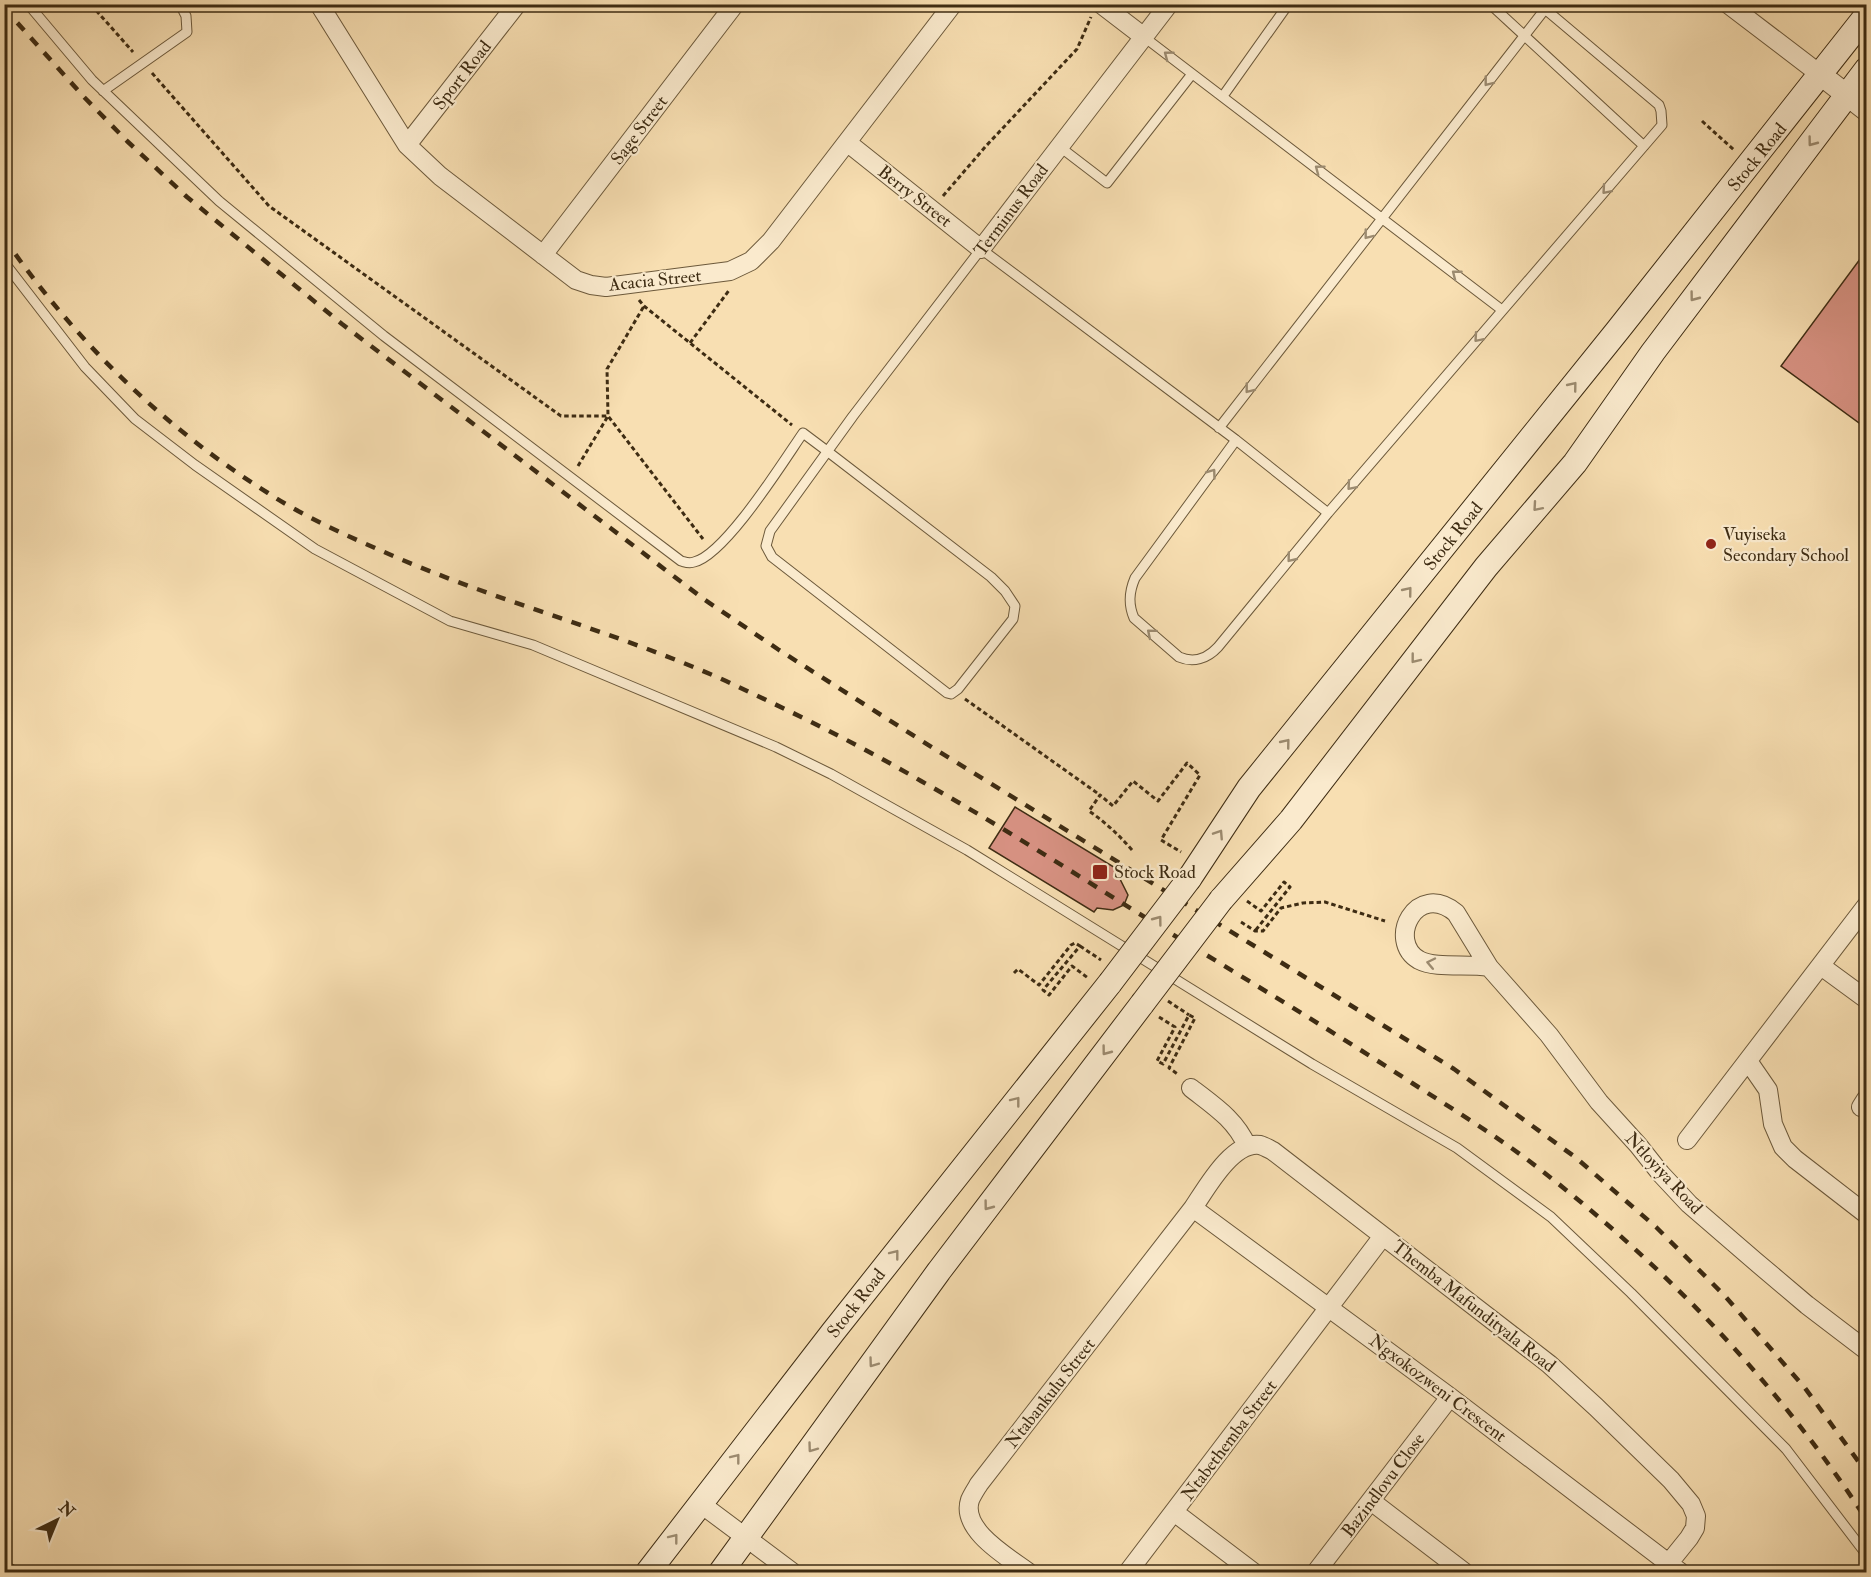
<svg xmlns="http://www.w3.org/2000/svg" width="1871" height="1577" font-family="'IM FELL Double Pica',serif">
	<rect width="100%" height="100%" fill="#f8dfb2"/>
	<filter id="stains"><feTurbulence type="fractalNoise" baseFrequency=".00333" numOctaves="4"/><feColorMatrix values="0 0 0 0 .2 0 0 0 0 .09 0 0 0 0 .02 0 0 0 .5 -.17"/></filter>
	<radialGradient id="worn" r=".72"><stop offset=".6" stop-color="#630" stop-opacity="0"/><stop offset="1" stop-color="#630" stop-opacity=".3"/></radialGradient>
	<path fill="#d89283" stroke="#3e2c13" stroke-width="1.5" d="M1866,251V428L1781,366Z
		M1015,807L1122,872L1119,877L1128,895L1124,905L1113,910L1097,908L1094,912L989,848Z"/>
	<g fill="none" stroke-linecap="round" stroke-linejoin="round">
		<defs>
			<path id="service" d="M28,4L92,80L219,201L384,336L681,561C685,562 689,564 694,562C725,555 783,462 803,433L827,451L991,577L1005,591L1015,606L1013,619L958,689L951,694L947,693L772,557L766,546L770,531L853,416L981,249L1236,440L1328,513
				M1490,4L1644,146
				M1144,37L1502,310
				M103,91L187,32L186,16L180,4
				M1223,96L1287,6
				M1060,147L1107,183L1192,74
				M4,262L85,367L135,419L195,465L315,549L450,621L533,645L776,747L831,774L967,850L1312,1064L1457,1148L1551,1217L1631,1293L1786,1449L1866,1554
				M1219,428L1549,4
				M1236,440L1135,578C1129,592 1128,604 1134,618L1179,657C1193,663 1207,659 1218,647L1328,513L1662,125L1661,111L1659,105L1545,9"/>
			<path id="minor" d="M319,4L407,145L440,176L576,280L591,285L606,287L730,271L751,261L771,241L953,4
				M1101,4L1144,37
				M1728,4L1821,75
				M848,143L981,249L1169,4
				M407,145L517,4
				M543,255L735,4
				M1821,966L1866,999
				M1489,967C1469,963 1436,969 1419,960C1386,941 1416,880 1456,913L1489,967L1549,1035L1599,1102L1638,1145L1661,1174L1689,1204L1755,1261L1807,1305L1866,1350
				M1748,1061L1768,1090L1773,1124L1783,1147L1795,1159L1866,1214
				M1191,1088C1214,1106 1235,1119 1247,1146
				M1861,1107L1866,1099
				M1687,1140L1866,906
				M1193,1208L1450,1397L1680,1572
				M1371,1501L1464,1572
				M701,1504L792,1572
				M1174,1512L1253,1572
				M1028,1572C1008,1557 960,1530 970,1500C972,1495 976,1489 979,1484L1193,1208C1206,1189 1232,1141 1260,1145C1264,1146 1269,1149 1273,1151L1549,1364L1596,1407L1671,1480L1691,1504L1696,1516L1695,1528L1689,1538L1668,1564
				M1128,1572L1383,1236
				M1316,1572L1450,1397"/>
			<path id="tertiary" d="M1821,75L1866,110"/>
			<path id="secondary" d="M1189,879L1249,788L1618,330L1866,16
				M1221,900L1291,820L1486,567L1575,463L1653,352L1866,70
				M648,1572L833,1332L1110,983
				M721,1572L939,1271L1142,1004"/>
		</defs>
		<use href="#service" stroke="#6c593b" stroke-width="11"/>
		<use href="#minor" stroke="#6c593b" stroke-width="20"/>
		<use href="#tertiary" stroke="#6c593b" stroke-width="23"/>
		<use href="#secondary" stroke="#3e2c13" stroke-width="26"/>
		<path stroke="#3e2c13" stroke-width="3" stroke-dasharray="4.5 3" stroke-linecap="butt" d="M95,4L94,8L133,52
			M152,73L269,206L561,416H608L703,539
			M1702,121L1734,150
			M943,196L986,146L1077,49L1091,17
			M639,300L644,306L792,425
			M690,343L730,289
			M578,466L608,416L607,369L644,306
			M965,699L1100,795
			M1132,850C1119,835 1105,822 1089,811L1100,795L1113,806L1133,781L1158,801L1187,763L1200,775L1161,840L1181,852
			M1247,901L1261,911L1284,882L1290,887L1255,931
			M1241,922L1255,931H1263L1281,908L1303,903L1325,902L1385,921
			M1080,946L1101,960
			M1014,973L1018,969L1039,985L1071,945L1075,943L1080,946L1043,990L1049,995L1072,966L1088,978
			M1168,1001L1189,1015
			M1159,1017L1175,1027L1157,1061L1163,1064L1189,1015L1195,1018L1169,1068L1179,1075
			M4,1561L25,1572"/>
		<use href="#service" stroke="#faeacd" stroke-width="9"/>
		<use href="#minor" stroke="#faeacd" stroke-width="18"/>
		<use href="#tertiary" stroke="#faeacd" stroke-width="21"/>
		<use href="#secondary" stroke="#faeacd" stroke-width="24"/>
		<path stroke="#3e2c13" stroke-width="4.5" stroke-dasharray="10 10" stroke-linecap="butt" d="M4,8L84,97L127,141L187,197L342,324L705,600L779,650L933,748L1454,1069L1575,1157L1656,1227L1724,1295L1805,1388L1866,1472
			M4,238C75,341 163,427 268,493C306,518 350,537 391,555C501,603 617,632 726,681C792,712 858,744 921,781C1005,828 1086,881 1167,931C1249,981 1332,1031 1412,1083C1454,1110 1497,1136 1537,1167C1664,1265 1779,1384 1866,1519"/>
		<defs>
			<path id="secondary-bridge" d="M1110,983L1189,879
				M1142,1004L1221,900"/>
		</defs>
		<use href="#secondary-bridge" stroke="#3e2c13" stroke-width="26" stroke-linecap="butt"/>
		<use href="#secondary-bridge" stroke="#faeacd" stroke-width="24"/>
	</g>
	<defs><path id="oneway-chevron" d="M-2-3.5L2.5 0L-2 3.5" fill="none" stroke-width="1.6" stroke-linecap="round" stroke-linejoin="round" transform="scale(1.5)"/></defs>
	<g stroke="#9c8b70">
		<use href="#oneway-chevron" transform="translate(1168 55) rotate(-143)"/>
		<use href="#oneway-chevron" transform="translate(1488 82) rotate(128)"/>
		<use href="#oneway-chevron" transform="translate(1812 142) rotate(127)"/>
		<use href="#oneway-chevron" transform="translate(1319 169) rotate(-143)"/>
		<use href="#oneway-chevron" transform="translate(1606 190) rotate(131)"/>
		<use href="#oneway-chevron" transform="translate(1368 235) rotate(128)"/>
		<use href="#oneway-chevron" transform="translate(1456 274) rotate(-142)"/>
		<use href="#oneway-chevron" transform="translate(1694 297) rotate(127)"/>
		<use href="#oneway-chevron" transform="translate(1478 338) rotate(131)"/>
		<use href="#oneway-chevron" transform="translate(1573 386) rotate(-51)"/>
		<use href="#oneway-chevron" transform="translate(1249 389) rotate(128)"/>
		<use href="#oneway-chevron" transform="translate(1212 473) rotate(-54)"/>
		<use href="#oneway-chevron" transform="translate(1351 486) rotate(131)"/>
		<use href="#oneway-chevron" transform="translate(1537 507) rotate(131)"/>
		<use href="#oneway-chevron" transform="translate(1291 558) rotate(129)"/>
		<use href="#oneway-chevron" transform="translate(1408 591) rotate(-51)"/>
		<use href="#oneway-chevron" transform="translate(1151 633) rotate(-140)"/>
		<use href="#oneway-chevron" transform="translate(1415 659) rotate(128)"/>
		<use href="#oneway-chevron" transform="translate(1286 743) rotate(-51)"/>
		<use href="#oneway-chevron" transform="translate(1219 834) rotate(-57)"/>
		<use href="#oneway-chevron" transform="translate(1158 920) rotate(-53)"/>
		<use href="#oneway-chevron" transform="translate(1431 963) rotate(-168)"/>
		<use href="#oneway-chevron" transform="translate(1106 1051) rotate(127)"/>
		<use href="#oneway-chevron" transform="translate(1016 1101) rotate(-52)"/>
		<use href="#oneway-chevron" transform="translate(988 1206) rotate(127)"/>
		<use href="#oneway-chevron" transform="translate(895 1254) rotate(-52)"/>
		<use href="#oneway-chevron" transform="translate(873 1363) rotate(126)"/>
		<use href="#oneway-chevron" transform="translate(812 1448) rotate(126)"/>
		<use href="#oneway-chevron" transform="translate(736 1458) rotate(-52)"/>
		<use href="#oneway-chevron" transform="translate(674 1538) rotate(-52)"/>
	</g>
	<g fill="#8f2418" stroke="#faeacd" stroke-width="2">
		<circle cx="1711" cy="544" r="6"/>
		<rect x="1092" y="864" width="16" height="16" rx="3"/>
	</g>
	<g text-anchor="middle" stroke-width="4.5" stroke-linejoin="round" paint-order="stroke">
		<g font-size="18" fill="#3e2c13" stroke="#faeacd">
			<text transform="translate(462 75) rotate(-52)" y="6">Sport Road</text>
			<text transform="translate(639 130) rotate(-53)" y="6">Sage Street</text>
			<text transform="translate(1757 157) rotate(-51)" y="6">Stock Road</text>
			<text transform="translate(915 196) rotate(38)" y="6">Berry Street</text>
			<text transform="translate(1011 210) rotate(-53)" y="6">Terminus Road</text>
			<text transform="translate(655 280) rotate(-6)" y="6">Acacia Street</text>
			<text transform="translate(1453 536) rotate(-51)" y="6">Stock Road</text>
			<text transform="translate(1664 1173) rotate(47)" y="6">Ntloyiya Road</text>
			<text transform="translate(856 1303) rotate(-52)" y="6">Stock Road</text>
			<text transform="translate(1474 1306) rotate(38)" y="6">Themba Mafundityala Road</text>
			<text transform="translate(1438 1388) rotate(37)" y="6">Ngxokozweni Crescent</text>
			<text transform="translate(1050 1393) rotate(-52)" y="6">Ntabankulu Street</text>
			<text transform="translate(1229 1440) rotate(-53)" y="6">Ntabethemba Street</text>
			<text transform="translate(1383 1485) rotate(-53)" y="6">Bazindlovu Close</text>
		</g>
		<g font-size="18" fill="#3e2c13" stroke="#faeacd" text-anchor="start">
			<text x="1723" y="540">Vuyiseka<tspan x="1723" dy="21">Secondary School</tspan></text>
			<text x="1114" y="878">Stock Road</text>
		</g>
	</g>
	<rect width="1871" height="1577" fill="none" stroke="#f8dfb2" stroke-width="24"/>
	<rect x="6" y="6" width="1859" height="1565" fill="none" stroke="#3e2c13" stroke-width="3"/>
	<rect x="12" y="12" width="1847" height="1553" fill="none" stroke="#3e2c13" stroke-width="1.5"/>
	<g transform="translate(57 1520) rotate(43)" stroke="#faeacd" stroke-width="4.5" paint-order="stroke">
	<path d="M0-4.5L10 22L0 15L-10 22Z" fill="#3e2c13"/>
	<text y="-9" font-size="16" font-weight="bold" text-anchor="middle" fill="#3e2c13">N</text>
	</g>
	<rect width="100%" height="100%" filter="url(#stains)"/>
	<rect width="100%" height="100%" fill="url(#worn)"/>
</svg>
